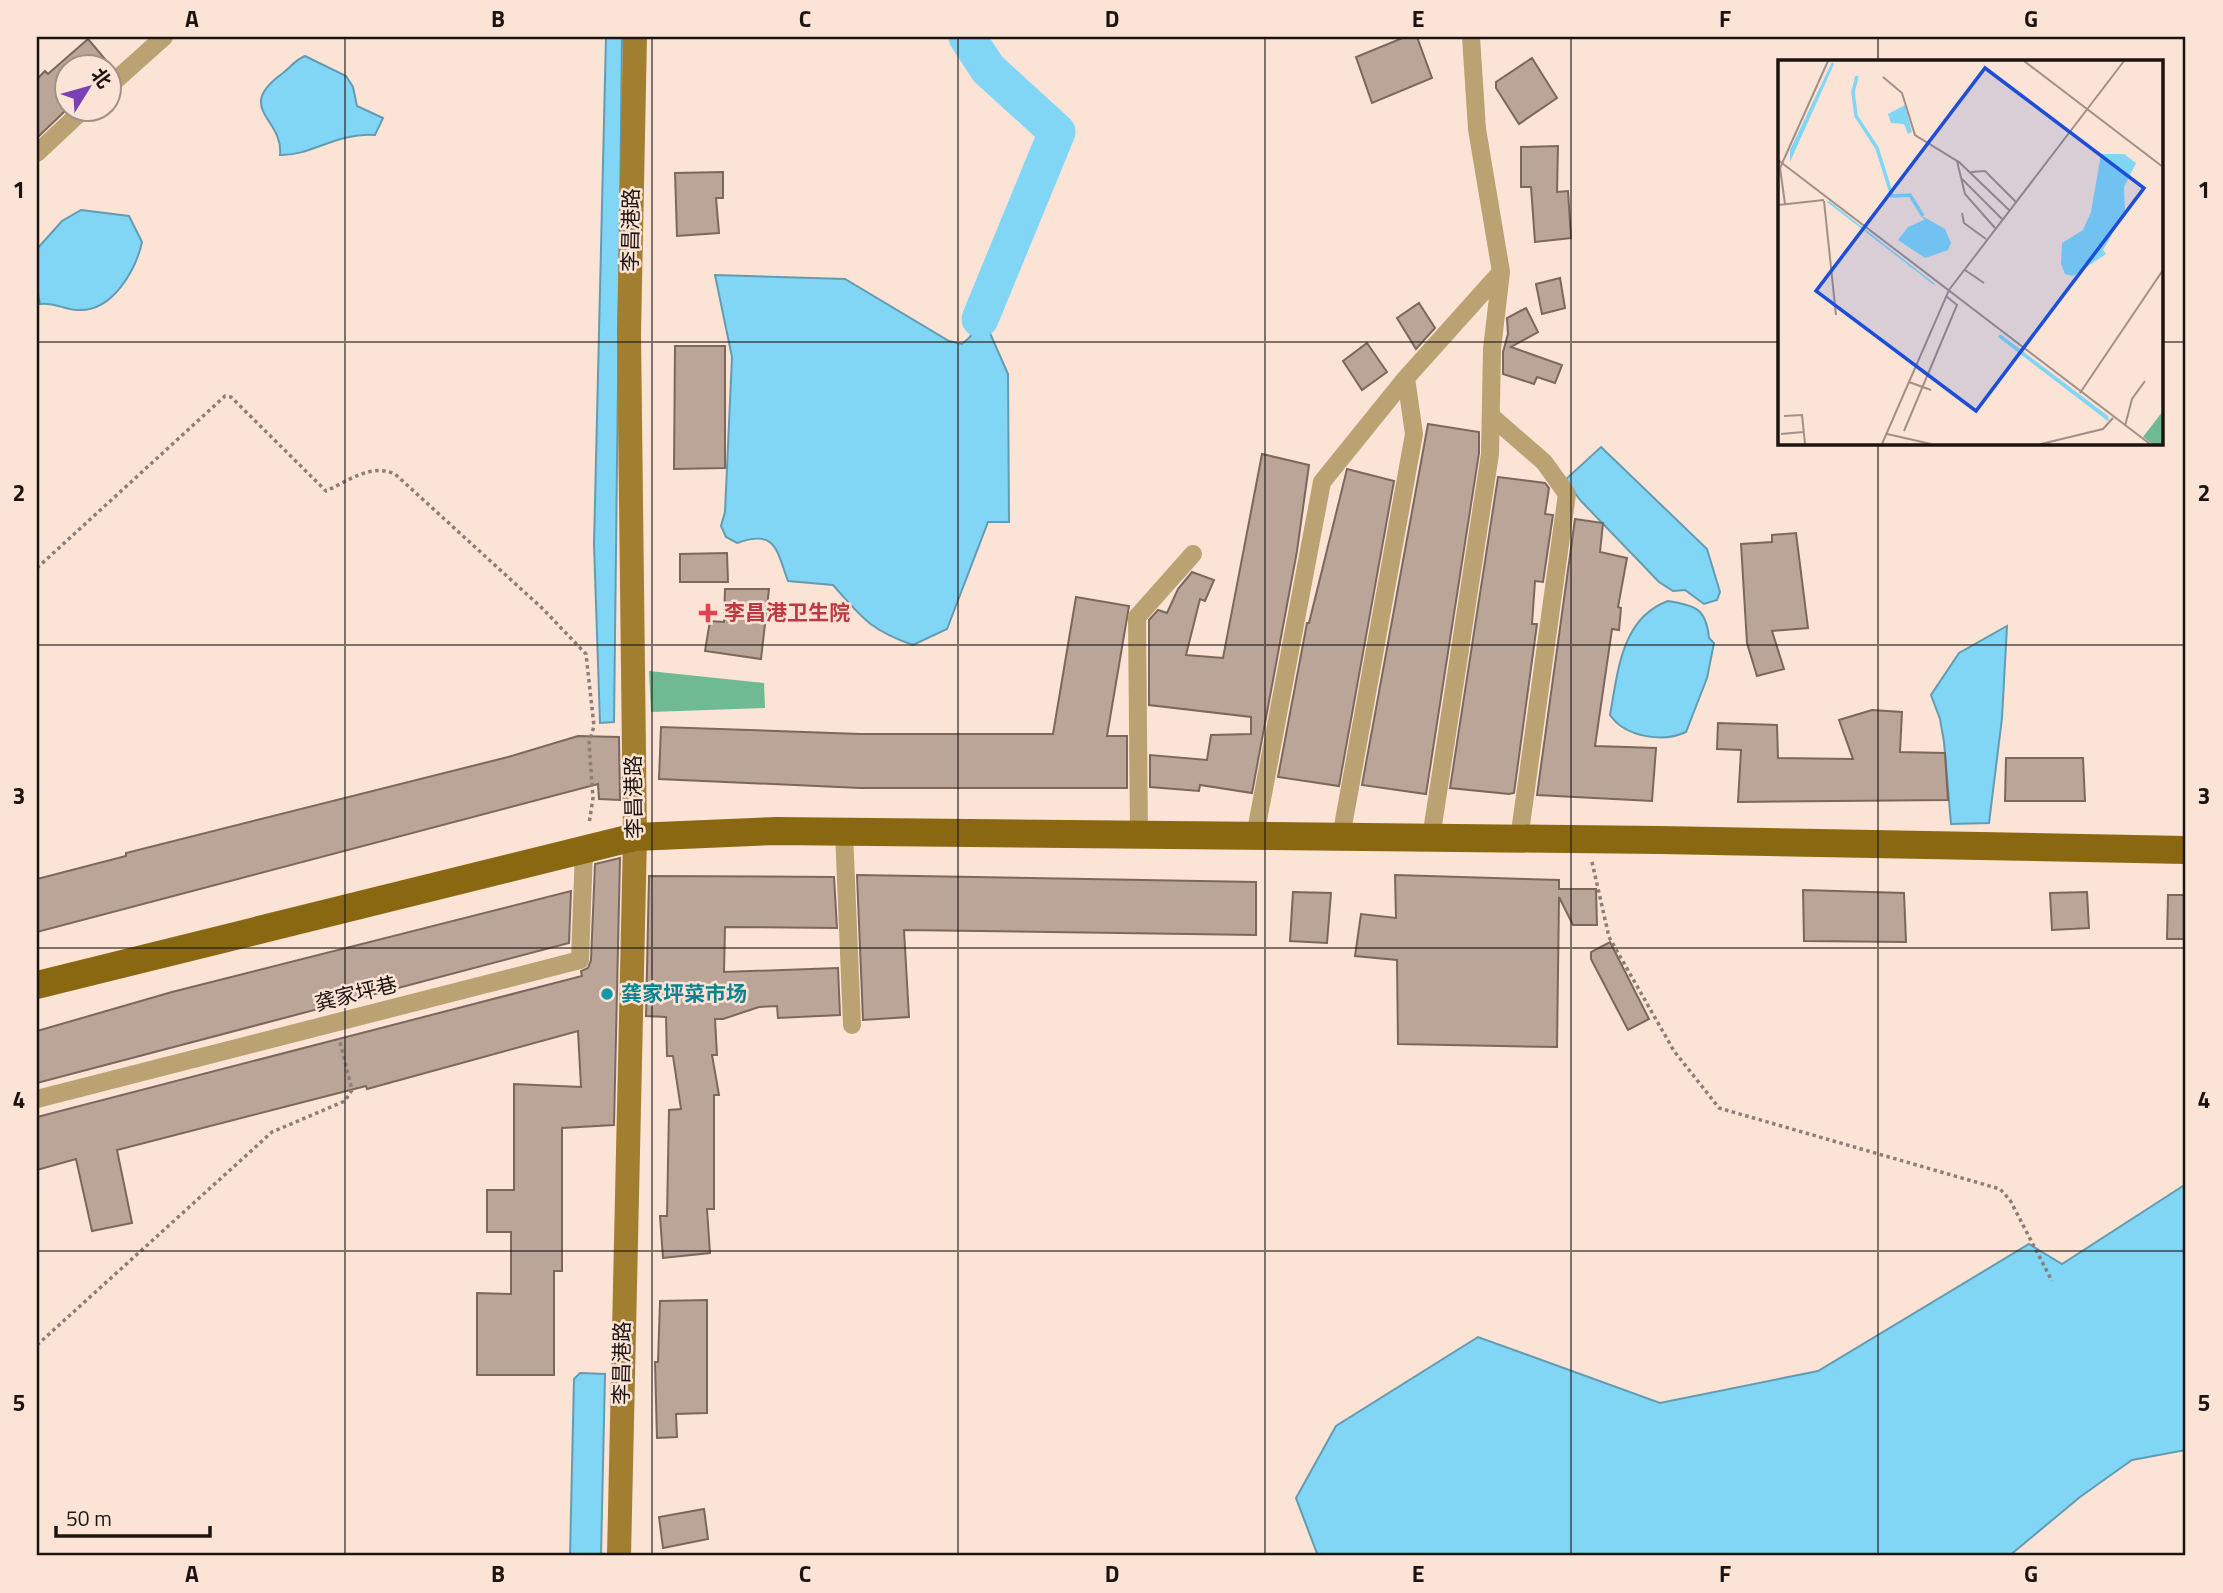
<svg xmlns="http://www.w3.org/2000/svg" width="2223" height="1593" font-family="'Titillium Web','Noto Sans SC',sans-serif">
	<rect width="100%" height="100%" fill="#fbe3d6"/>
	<path fill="#6fb993" d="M649,671L764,683L765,708L651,712Z"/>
	<path fill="#81d6f6" stroke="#639cb1" stroke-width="2" d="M606,37H622L614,722L600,723L594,544Z
		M305,56L346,76L353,87L357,106L383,118L375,135C337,132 311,156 280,155C284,118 233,109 283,73C292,66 295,60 305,56Z
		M81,210L129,216L142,242C136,269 113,312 78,310C65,310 54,302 40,304L37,289V249L62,221Z
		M715,275L845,279L949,341L962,344L970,337L984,313L989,331L1008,374L1009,522H988L947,629L913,645C870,630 862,618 833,585L788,581C776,549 776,529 737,543L726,537L721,526L725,512L732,357Z
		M1601,447L1707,549L1720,592L1717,600L1704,604L1685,590L1673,591L1659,582L1581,501L1565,480Z
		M1668,601C1696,606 1706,608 1709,638L1714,643L1707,678L1686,732C1663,743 1625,737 1610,715C1618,672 1621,618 1668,601Z
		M2007,626L2002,718L1989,823L1951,824L1944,742L1940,719L1931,695L1959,653Z
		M2186,1184V1450L2132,1460L2080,1497L2009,1556H1318L1296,1498L1336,1426L1478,1337L1660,1403L1818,1371L2029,1244L2062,1264Z
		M580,1373L605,1374L601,1556H570L574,1379Z"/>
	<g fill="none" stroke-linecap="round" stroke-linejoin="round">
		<path stroke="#81d6f6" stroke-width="37" d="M967,37L988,69L1057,132L980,319"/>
	</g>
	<path fill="#bba599" stroke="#7c675c" stroke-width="2" d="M1405,37H1417L1432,78L1372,103L1356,57Z
		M88,39L105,59L96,66H66V110L37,138V79L45,71L48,74Z
		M1532,58L1557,98L1519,124L1496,88V82Z
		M1558,146L1557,192L1568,191L1571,238L1535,242L1531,187H1521V147Z
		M723,172V198H716L719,233L677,236L675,173Z
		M1560,278L1565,308L1542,314L1536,284Z
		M1419,303L1435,328L1416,349L1397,318Z
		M1526,308L1538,332L1511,347L1562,365L1555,383L1537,377L1534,384L1503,374V352L1508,334L1507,318Z
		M1367,343L1387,372L1362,390L1343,361Z
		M675,346H725V468L674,469Z
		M1428,424L1479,432V453L1426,794L1362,785Z
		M1262,454L1309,465L1297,551L1252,793L1200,785L1199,791L1150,787V755L1207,760L1211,735L1251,734V717L1149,705V620L1158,610L1167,613L1178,589L1192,572L1214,580L1205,601L1200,599L1186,655L1223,658Z
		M1347,469L1394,481L1339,786L1278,777L1307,623H1309Z
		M1498,477L1545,483L1549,488L1545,514L1553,515L1543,582L1535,581L1532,624H1537L1514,793L1509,794L1450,788Z
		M1575,519L1603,523L1600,552L1627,558L1618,607L1621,608L1619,630L1612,629L1595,746L1656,748L1652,801L1537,795Z
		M1796,533L1808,628L1772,631L1784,669L1757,676L1747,643L1741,544L1772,542V535Z
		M727,553L728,582H680V554Z
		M725,589H769L761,659L705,651L710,621L724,622Z
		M1076,597L1129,606L1107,736H1127V788H860L659,779L661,727L860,734H1053Z
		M1872,710L1902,712L1900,752L1945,753L1948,800L1738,802L1741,750L1717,749L1718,723L1777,725L1778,758L1853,759L1839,720Z
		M578,736L619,737L620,800L599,799L598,784L37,932V879L126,856V853L508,757Z
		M2006,758H2083L2085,801H2005Z
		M620,858L614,1125L562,1128V1271H554V1375H477V1293L511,1294V1232H487V1190H514V1084L581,1087L578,1031L367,1089L366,1086L117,1150L132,1223L92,1231L76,1159L37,1170V1117L582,976L581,971L588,968L591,960L595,864Z
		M857,875L1256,882V935L904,930L909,1017L863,1020Z
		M1395,875L1559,880V889H1596L1597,925H1573L1559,897L1557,1047L1398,1044L1397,960L1355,956L1361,914L1396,918Z
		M649,876L834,877L837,928L725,927L724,972L838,968L840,1015L778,1018L777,1006L759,1007L723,1019H715L717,1055H712L719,1095H714V1209H707L710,1253L663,1258L660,1216H667L669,1110L681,1109L673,1056H667L666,1017L646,1016Z
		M1803,890L1904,893L1906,942L1804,941Z
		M571,891L569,943L37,1083V1031L172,992Z
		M1293,892L1331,893L1327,943L1290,941Z
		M2087,892L2089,928L2052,930L2050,893Z
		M2168,895H2186V939H2167Z
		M1610,942L1649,1019L1628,1030L1591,959V952Z
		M707,1300V1413L676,1414L677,1437L657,1438L655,1362H658L660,1301Z
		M704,1509L708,1539L663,1548L659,1517Z"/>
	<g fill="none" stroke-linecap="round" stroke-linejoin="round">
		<path stroke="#8e7e75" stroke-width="3.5" stroke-dasharray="3.5 3.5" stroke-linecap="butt" d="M37,568L225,396L231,397L326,491C348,481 371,463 395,474L543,609L586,654L594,726L589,743L593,798L589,824
			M1592,862L1609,937L1674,1051L1719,1108L2000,1189L2010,1200L2052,1281
			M37,1345L272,1132L345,1101L352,1090L339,1038"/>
		<path stroke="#baa273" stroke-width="18" d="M108,87L164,37
			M37,153L85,108
			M1491,416L1544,462L1567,494L1519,839
			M844,832L852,1025
			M1139,835L1137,617L1193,554
			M1255,836L1322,482L1406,378L1501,272L1477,129L1471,37
			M1341,837L1414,434L1406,378
			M1431,838L1490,454L1492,349L1501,272
			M37,1099L580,960L584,850"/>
		<path stroke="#a27f30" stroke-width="24" d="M619,1556L635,837L629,333L635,37"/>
		<path stroke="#8a6811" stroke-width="28" d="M37,985L635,837L776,831L1660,840L2186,850"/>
	</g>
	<path fill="none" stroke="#1c1410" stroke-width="2" stroke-opacity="0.55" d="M345,37V1556M652,37V1556M958,37V1556M1265,37V1556M1571,37V1556M1878,37V61M37,342H1780M2162,342H2186M1878,443V1556M37,645H2186M37,948H2186M37,1251H2186"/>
	<path fill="#e0444e" stroke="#fbe3d6" stroke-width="2.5" d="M704.5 602.5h7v7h7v7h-7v7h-7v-7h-7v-7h7z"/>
	<circle fill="#0f9aa8" stroke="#fbe3d6" stroke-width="2.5" cx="607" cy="994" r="7"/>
	<g text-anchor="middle" stroke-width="5" stroke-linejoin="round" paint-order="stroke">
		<g font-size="21" fill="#1c1410" stroke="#fbe3d6">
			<text transform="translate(631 230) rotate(-89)" y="7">李昌港路</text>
			<text transform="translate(634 797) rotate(-91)" y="7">李昌港路</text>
			<text transform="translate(356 994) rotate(-14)" y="7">龚家坪巷</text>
			<text transform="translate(622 1363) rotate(-89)" y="7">李昌港路</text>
		</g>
		<g font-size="21" font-weight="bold" fill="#be3a42" stroke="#fbe3d6" text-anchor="start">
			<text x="724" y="620">李昌港卫生院</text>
		</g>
		<g font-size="21" font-weight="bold" fill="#0d838f" stroke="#fbe3d6" text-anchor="start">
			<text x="621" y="1001">龚家坪菜市场</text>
		</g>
	</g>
	<g transform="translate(1778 60)">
		<rect width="385" height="385" fill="#fbe3d6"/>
		<path d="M385,351V384H374L365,377Z" fill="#6fb993"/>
		<path d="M54,2L56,4L12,102V90ZM127,45L134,72L130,74L126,64L113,63L110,54ZM323,94H346L358,103L346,127L347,152L325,190L328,194L295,216L287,214L283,204L284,183L305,170L313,152ZM51,141L157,224L156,225L49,142ZM144,156L167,169L173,183L170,190L147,198L120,180L130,167L146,160ZM222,274L330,356L331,362L220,277Z" fill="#81d6f6"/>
		<path fill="none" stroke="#81d6f6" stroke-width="3.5" d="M79,16L75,32L78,56L99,88L114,136L132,135L145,156"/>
		<path fill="none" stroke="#a29087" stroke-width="2" d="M246,1L385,107M105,17L124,33L137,75L179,101L187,134L217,168M0,100L372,384M180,101L231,150M193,112L207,111L238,142M184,119L224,159M46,141L58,255M7,144L2,108L50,1M0,145L46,140M184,153L186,163L208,179M187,210L206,223M131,322L153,330M302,333L385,210M6,356L24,355L27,384M347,366L354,339L367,321M126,371L179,245L168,236M3,374L25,372M109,374L153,384M104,384L171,230L346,1M263,384L325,369L335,358"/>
		<path fill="#1d4ed8" fill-opacity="0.15" stroke="#1d4ed8" stroke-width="3.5" d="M207,8L366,128L198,351L38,231Z"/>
		<rect width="385" height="385" fill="none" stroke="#1c1410" stroke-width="3.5"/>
	</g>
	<rect width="2223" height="1593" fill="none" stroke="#fbe3d6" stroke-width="77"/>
	<g transform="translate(88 88) rotate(53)"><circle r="33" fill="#fbe3d6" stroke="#a29087" stroke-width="2"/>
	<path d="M0-5L12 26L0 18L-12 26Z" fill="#7a41b7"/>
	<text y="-10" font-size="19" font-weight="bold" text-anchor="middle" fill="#1c1410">北</text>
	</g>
	<path d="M56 1526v10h154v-10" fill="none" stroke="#1c1410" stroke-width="3.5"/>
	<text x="66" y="1526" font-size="21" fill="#1c1410" stroke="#fbe3d6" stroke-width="5" paint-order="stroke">50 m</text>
	<rect x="38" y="38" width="2146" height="1516" fill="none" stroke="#1c1410" stroke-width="2.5"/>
	<g font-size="23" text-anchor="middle" font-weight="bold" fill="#1c1410">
		<text x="192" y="27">A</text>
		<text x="498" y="27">B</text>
		<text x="805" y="27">C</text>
		<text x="1112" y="27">D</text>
		<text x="1418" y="27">E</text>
		<text x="1725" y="27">F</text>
		<text x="2031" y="27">G</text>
		<text x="19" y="198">1</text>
		<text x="2204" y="198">1</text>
		<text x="19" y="501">2</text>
		<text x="2204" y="501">2</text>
		<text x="19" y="804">3</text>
		<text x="2204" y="804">3</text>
		<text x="19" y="1108">4</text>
		<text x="2204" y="1108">4</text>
		<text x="19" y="1411">5</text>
		<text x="2204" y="1411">5</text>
		<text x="192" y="1582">A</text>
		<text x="498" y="1582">B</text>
		<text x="805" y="1582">C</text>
		<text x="1112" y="1582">D</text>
		<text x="1418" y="1582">E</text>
		<text x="1725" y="1582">F</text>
		<text x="2031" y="1582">G</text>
	</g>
</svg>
